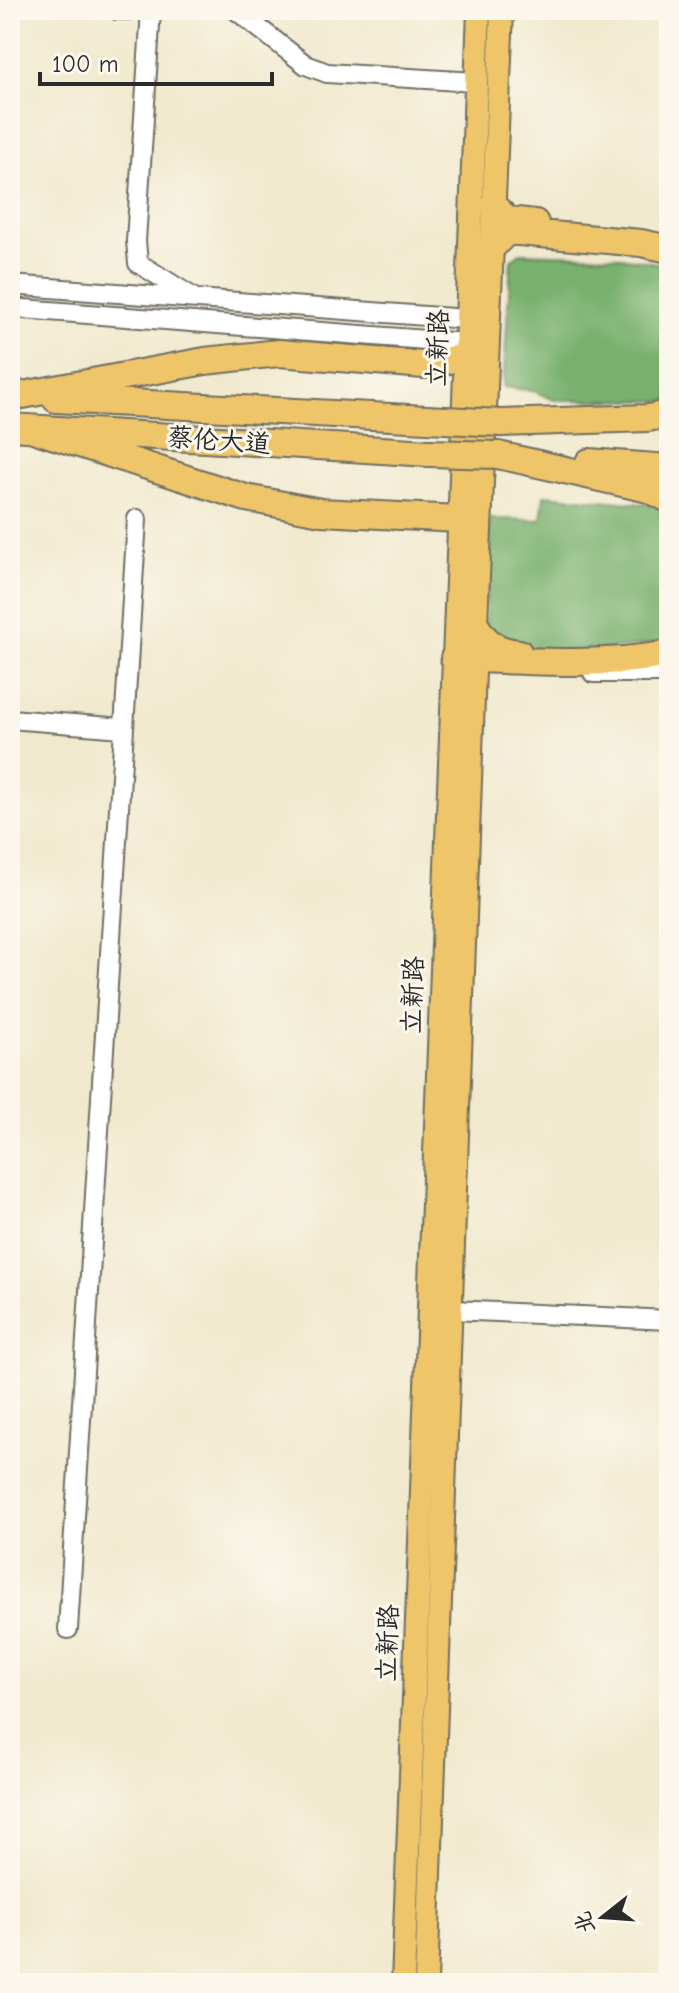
<svg xmlns="http://www.w3.org/2000/svg" width="679" height="1993" font-family="'Comic Neue','LXGW WenKai TC',sans-serif">
	<rect width="100%" height="100%" fill="#fbf7ec"/>
	<filter id="ink" filterUnits="userSpaceOnUse"><feTurbulence type="fractalNoise" baseFrequency=".0125" numOctaves="2"/><feDisplacementMap in="SourceGraphic" scale="16" xChannelSelector="R" yChannelSelector="G"/><feConvolveMatrix kernelMatrix="1 2 1 2 8 2 1 2 1" color-interpolation-filters="sRGB"/></filter>
	<filter id="wash" filterUnits="userSpaceOnUse"><feTurbulence type="fractalNoise" baseFrequency=".006" numOctaves="4" result="noise"/><feDisplacementMap in="SourceGraphic" scale="32" xChannelSelector="R" yChannelSelector="G"/><feGaussianBlur stdDeviation="1.8" result="paint"/><feColorMatrix in="noise" values="0 0 0 0 0 0 0 0 0 0 0 0 0 0 0 0 0 1.4 0 .05"/><feComposite in="paint" operator="in"/></filter>
	<g filter="url(#wash)">
		<rect width="100%" height="100%" fill="#f0e9cd"/>
		<path fill="#78b06d" stroke="#526e4c" stroke-width="2" d="M520,253L615,256L669,265V401L554,400L534,391L503,387L511,260Z
			M544,495L664,506L669,509V639C633,651 535,656 500,641C495,639 490,633 485,629L490,519L541,520Z"/>
	</g>
	<g filter="url(#ink)">
		<g fill="none" stroke-linecap="round" stroke-linejoin="round">
			<defs>
				<path id="minor" d="M117,10H129
					M151,10L136,241L138,263L194,298
					M236,10L306,65L327,73L476,82
					M10,285L466,319
					M10,308L465,343
					M593,673H669
					M10,719L123,728
					M452,1310L669,1320
					M68,1629L137,519"/>
				<path id="major" d="M403,1983L479,10
					M426,1983L474,671L502,10"/>
				<path id="highway" d="M493,206L508,220L535,223
					M491,248L507,231L641,243L669,249
					M12,397L205,361L279,353L424,365L464,357
					M56,399L427,419
					M501,423L648,418L669,414
					M10,427L429,453
					M33,429L246,498L321,512L459,519
					M498,455L649,489L669,499
					M589,462L669,468
					M476,626C487,644 498,651 519,653
					M454,658C526,661 598,667 669,654"/>
			</defs>
			<use href="#minor" stroke="#706e64" stroke-width="22"/>
			<use href="#major" stroke="#706e64" stroke-width="26"/>
			<use href="#highway" stroke="#706e64" stroke-width="30"/>
			<use href="#minor" stroke="#fff" stroke-width="18"/>
			<use href="#major" stroke="#eec569" stroke-width="22"/>
			<use href="#highway" stroke="#eec569" stroke-width="26"/>
			<defs>
				<path id="highway-bridge" d="M427,419L501,423
					M429,453L498,455"/>
			</defs>
			<use href="#highway-bridge" stroke="#706e64" stroke-width="30" stroke-linecap="butt"/>
			<use href="#highway-bridge" stroke="#eec569" stroke-width="26"/>
		</g>
	</g>
	<g text-anchor="middle" stroke-width="6" stroke-linejoin="round" paint-order="stroke">
		<g font-size="26" fill="#2b2b2b" stroke="#fbf7ec">
			<text transform="translate(437 348) rotate(-88)" y="9">立新路</text>
			<text transform="translate(219 440) rotate(4)" y="9">蔡伦大道</text>
			<text transform="translate(412 995) rotate(-88)" y="9">立新路</text>
			<text transform="translate(387 1643) rotate(-88)" y="9">立新路</text>
		</g>
	</g>
	<rect width="679" height="1993" fill="none" stroke="#fbf7ec" stroke-width="40"/>
	<g transform="translate(603 1917) rotate(253)" stroke="#fbf7ec" stroke-width="6" paint-order="stroke">
	<path d="M0-6L14 30L0 20L-14 30Z" fill="#2b2b2b"/>
	<text y="-12" font-size="22" font-weight="bold" text-anchor="middle" fill="#2b2b2b">北</text>
	</g>
	<path d="M40 72v12h232v-12" fill="none" stroke="#2b2b2b" stroke-width="4"/>
	<text x="52" y="72" font-size="24" fill="#2b2b2b" stroke="#fbf7ec" stroke-width="6" paint-order="stroke">100 m</text>
</svg>
